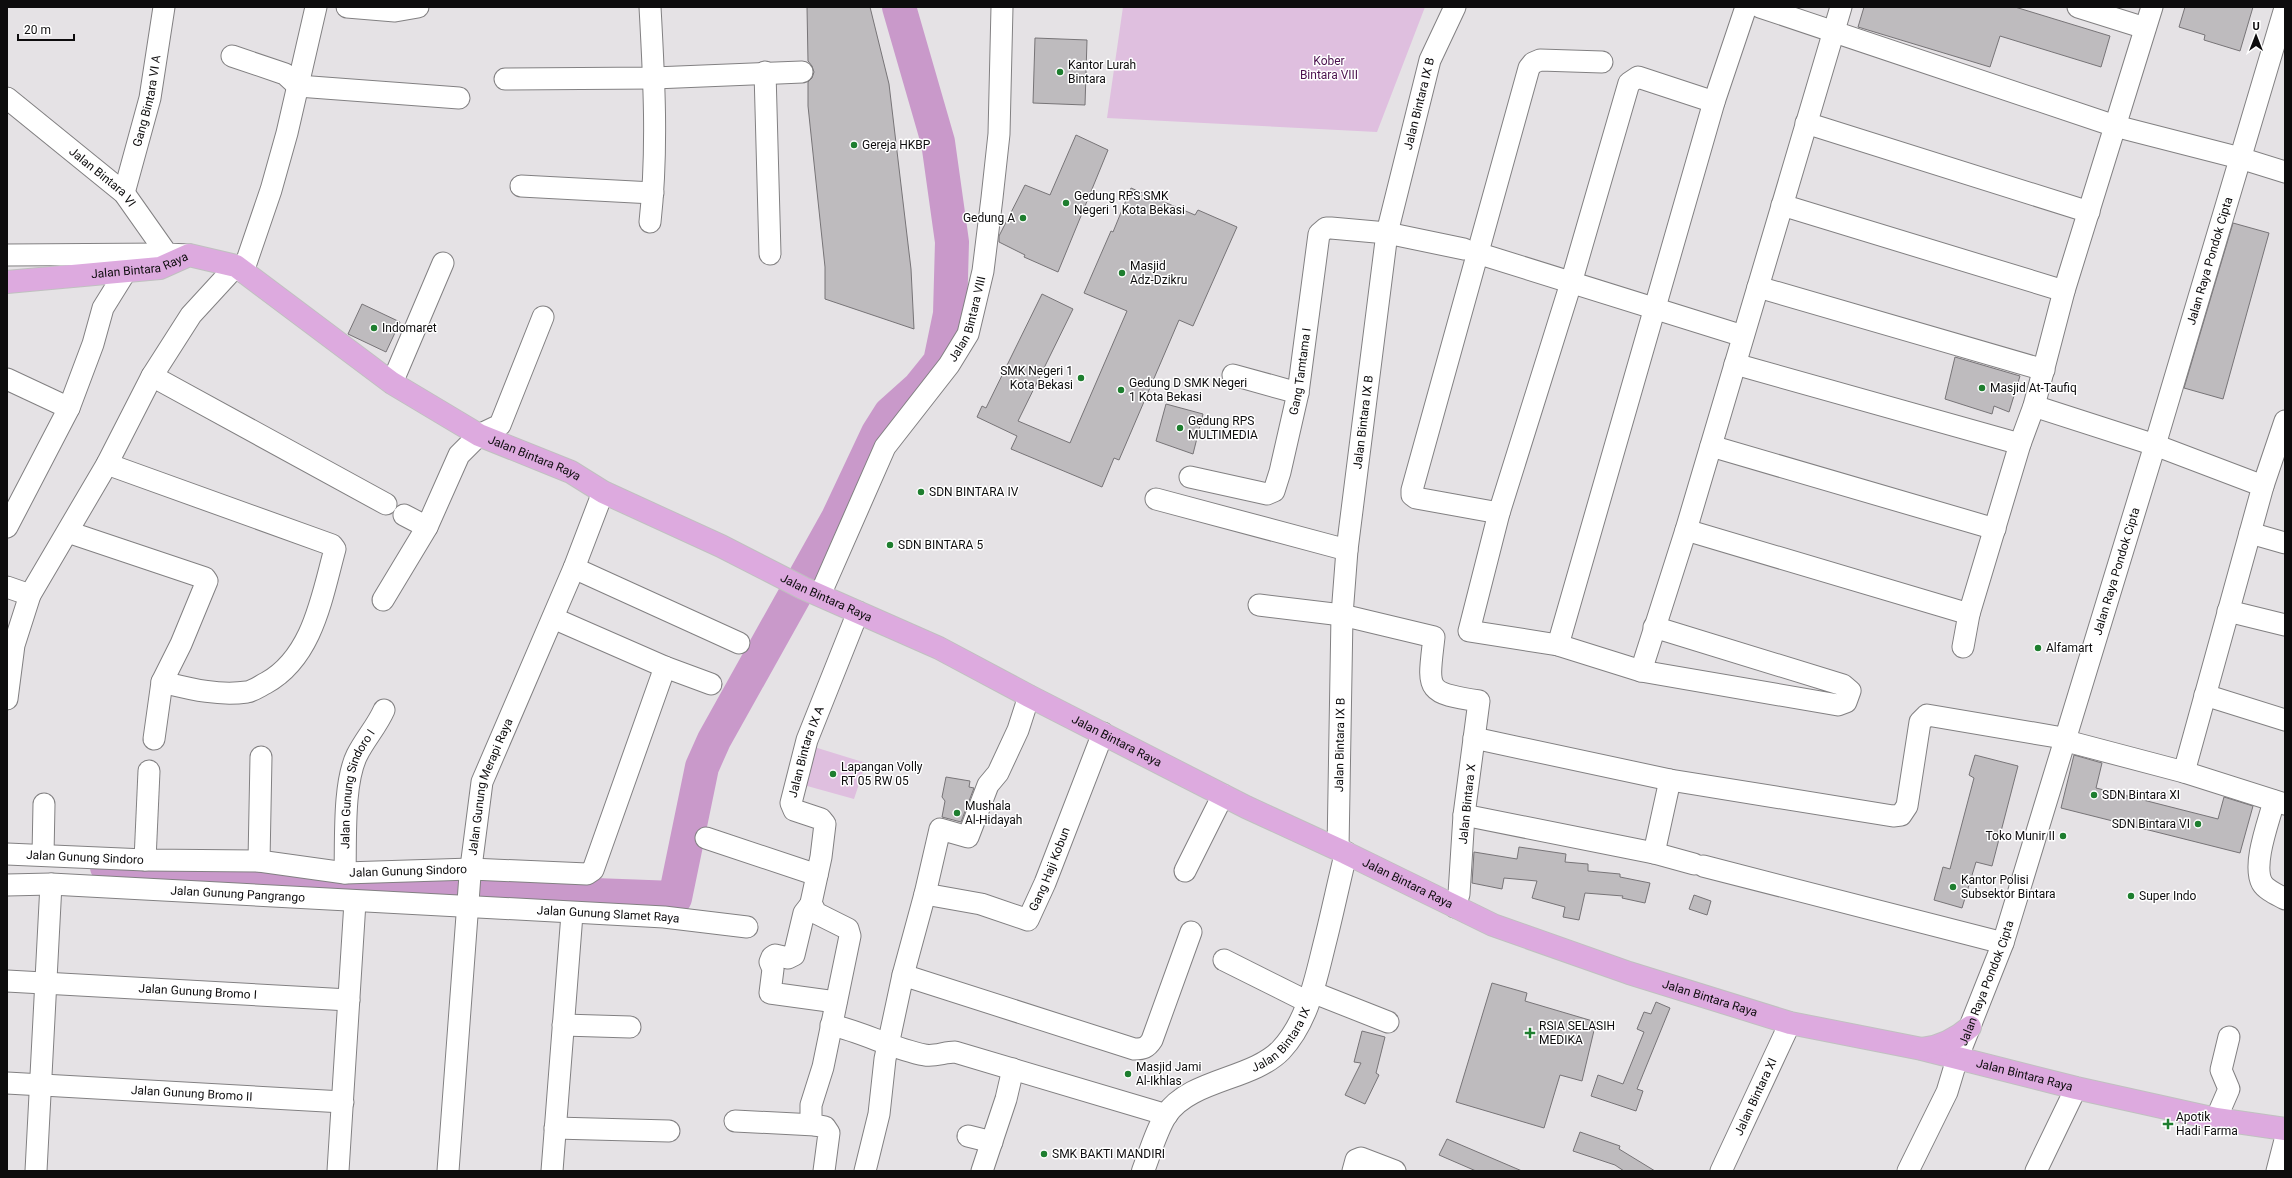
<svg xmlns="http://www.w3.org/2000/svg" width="2292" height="1178" font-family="Roboto,sans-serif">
	<rect width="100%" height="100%" fill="#e5e2e5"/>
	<path fill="#dfbfdf" d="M1123,7H1425L1377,132L1107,118Z
		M811,746L866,763L854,799L800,784Z"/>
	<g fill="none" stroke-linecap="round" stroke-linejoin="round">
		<path stroke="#c999ca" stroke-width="34" d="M107,867L457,890L675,898L702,767L714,740L838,518L878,433L890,414L919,388L940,362L950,314L952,242L938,142L899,7"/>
	</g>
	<path fill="#bebbbe" stroke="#777477" d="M807,7H870L889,84L911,269L914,329L825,299V267L808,106V82L812,78L814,72L812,66L808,61Z
		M1864,7H2015L2110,36L2101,67L2000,36L1990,67L1858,27Z
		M2185,7H2253L2240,51L2204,40L2205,35L2179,27Z
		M1035,38L1087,40L1085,105L1033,103Z
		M1076,135L1108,150L1058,272L1024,257L1025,255L999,242V236L1025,185L1050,195Z
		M1131,188L1195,215L1198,210L1237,227L1193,326L1179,320L1119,460L1114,458L1102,487L1011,449L1017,436L977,417L982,406L986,408L1042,294L1073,309L1018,421L1070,443L1127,311L1084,293L1111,231L1113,232Z
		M2233,223L2269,233L2223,399L2184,388Z
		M362,304L400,322L386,352L348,334Z
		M1955,357L2020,376L2009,412L1994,406L1992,414L1945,399Z
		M1166,404L1203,414L1193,454L1156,441Z
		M1975,755L2018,766L1992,866L1976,862L1962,908L1934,900L1943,867L1950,869L1974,778L1969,775Z
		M2074,755L2102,763L2096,788L2218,819L2224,797L2253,806L2240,853L2061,808Z
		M946,777L970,781L969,787L974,788L961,822L942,817L945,801L942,797Z
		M1519,847L1566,854L1565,862L1588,864V871L1620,874V877L1650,883L1645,903L1622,898L1623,896L1585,893L1579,920L1563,917L1565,907L1532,898L1537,881L1504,878L1502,889L1472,883L1474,852L1517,859Z
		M1694,895L1711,901L1707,915L1689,909Z
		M1492,983L1527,993L1525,1001L1596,1022L1582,1081L1560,1075L1544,1128L1456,1102Z
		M1656,1002L1670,1008L1637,1089L1643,1091L1636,1111L1591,1096L1598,1075L1623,1084L1644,1032L1637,1029L1644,1012L1651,1014Z
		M1362,1031L1385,1037L1376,1073L1379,1075L1365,1104L1345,1095L1361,1063L1354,1062Z
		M1580,1132L1620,1146L1619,1149L1655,1171H1624L1615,1165L1573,1151Z
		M1447,1139L1522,1171H1476L1439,1155Z"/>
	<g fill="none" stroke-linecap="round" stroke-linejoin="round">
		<defs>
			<g id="minor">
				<path d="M347,7L395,11L418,7"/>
				<path d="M1760,7L2115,126L2240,158L2285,172"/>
				<path d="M2078,7L2145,28"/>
				<path d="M232,56L285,74L298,86L459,98"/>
				<path d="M765,72L770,254"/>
				<path d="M505,79L654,78L802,72"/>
				<path id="s1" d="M7,98L124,193L167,254L189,255"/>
				<path d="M1806,123L2089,212"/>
				<path d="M521,186L653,193"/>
				<path id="s2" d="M124,193L150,98L164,7"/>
				<path d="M1782,205L2064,291"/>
				<path d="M650,222C658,151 654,78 650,7"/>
				<path d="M1477,253L1743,336"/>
				<path d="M7,255L167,254"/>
				<path d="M236,266L191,315L152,376L386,504"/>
				<path d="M243,272L271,190L287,133L316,7"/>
				<path d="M1758,287L2044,370"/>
				<path d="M1735,364L2020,444"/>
				<path d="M1233,375L1298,393"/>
				<path d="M7,379L69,408"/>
				<path d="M392,383L443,263"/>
				<path d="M2034,406L2155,445L2263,486"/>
				<path d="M1711,446L1995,529"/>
				<path d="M107,464L332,545L335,549C322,596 313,657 266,683C260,686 253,691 247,692C217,696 191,689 162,682"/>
				<path id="s3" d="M1190,477L1267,494L1274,491L1280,472L1298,393L1319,234L1326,228H1331L1387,233L1464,249"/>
				<path d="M1156,499L1347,550"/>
				<path d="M1499,513L1416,498L1412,495V490L1529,68L1533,63L1540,60L1602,62"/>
				<path d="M404,515L427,527L459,455L479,435L500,425L543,317"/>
				<path d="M7,527L69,408L93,344L103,308L126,271"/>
				<path d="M1686,530L1969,614"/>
				<path d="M68,532L205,578L207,581L181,644L162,682L154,739"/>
				<path d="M2250,533L2285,543"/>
				<path d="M574,568L739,643"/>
				<path d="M7,587L30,595"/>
				<path id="s4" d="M820,595L885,447L949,365L968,334L983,271L992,198L999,134L1002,7"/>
				<path d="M383,600L427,527"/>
				<path d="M1259,605L1342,615L1434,637C1428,690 1424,693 1479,701L1464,815L1459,894L1455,907"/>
				<path d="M2228,611L2285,625"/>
				<path d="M553,618L665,667L711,684"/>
				<path d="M1654,627L1843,685L1850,691L1846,702L1838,705L1641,671L1558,645L1469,631L1499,513L1571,283L1629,83L1638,77L1714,102"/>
				<path d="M1558,645L1714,102L1746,7"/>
				<path d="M1963,647L1969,614L2020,444L2034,406L2064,291L2152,7"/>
				<path d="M1641,671L1686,530L1841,7"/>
				<path d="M2205,695L2285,720"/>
				<path id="s5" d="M1029,696L1018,730L998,773L988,785L968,837L940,829L925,894L981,904L1028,920L1045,883L1103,733"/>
				<path d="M7,699L14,645L30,595L107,464L152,376"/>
				<path d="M1474,738L1670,780L1893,816L1901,815L1907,806L1920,722L1927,715L2063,738L2074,743L2184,772L2263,486L2285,421"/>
				<path d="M2184,772L2285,804"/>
				<path d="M2274,801C2269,821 2252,864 2262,883C2266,890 2278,895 2285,899"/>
				<path d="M1464,815L1654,853L1694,864"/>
				<path d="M706,838L817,875"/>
				<path id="s6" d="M1338,849L1342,615L1347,550L1387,233L1430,60L1455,7"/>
				<path d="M1654,853L1670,780"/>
				<path id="s7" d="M7,854L145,860L259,861L345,873L471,869L587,874L593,870L665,667"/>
				<path d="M43,855L44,804"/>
				<path d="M145,860L149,771"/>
				<path d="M259,861L261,757"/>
				<path d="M1703,866L2003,943"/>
				<path d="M1185,871L1223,795"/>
				<path id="s8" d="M345,873C346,841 343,783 357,755C365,739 377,726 384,710"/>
				<path id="s9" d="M7,885L51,884L664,917L747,927"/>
				<path d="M811,904L804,913L794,955L788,958L775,955L772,957L770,962L773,969L770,993L836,1002"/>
				<path d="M1224,960L1308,1002"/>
				<path d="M903,975L925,894"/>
				<path id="s10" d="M7,981L349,1000"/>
				<path d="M1312,992L1388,1022"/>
				<path d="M563,1025L630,1027"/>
				<path d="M831,1025C864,1032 892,1049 925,1055C934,1057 945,1052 955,1052L1167,1115"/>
				<path id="s11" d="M7,1083L343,1102"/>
				<path d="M2216,1119L2229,1089L2221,1070L2229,1037"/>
				<path d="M735,1121L815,1125"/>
				<path d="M555,1128L669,1131"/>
				<path d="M968,1136L992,1142"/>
				<path d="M36,1171L51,884"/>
				<path d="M338,1171L355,902"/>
				<path id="s12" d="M448,1171L470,875L482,782L574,568L603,492"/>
				<path d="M552,1171L572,914"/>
				<path id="s13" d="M824,1171L829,1133L825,1127L815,1125L811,1119V1105L823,1067L850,936L848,929L816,913L811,903L821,857L825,824L821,819L794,810L791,803L807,740L858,612"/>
				<path d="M865,1171L879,1114L885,1059L903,975L1134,1049C1143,1049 1147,1048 1152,1040L1191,932"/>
				<path d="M982,1171L1006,1099L1013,1069"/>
				<path d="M1353,1171L1356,1160L1361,1158L1395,1171"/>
				<path id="s14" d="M1721,1171L1790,1023"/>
				<path id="s15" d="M1908,1171L1947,1092L1957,1059L2003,943L2155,445L2285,8"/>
				<path d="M2036,1171L2076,1088"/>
				<path d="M2277,1171L2285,1140"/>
			</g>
			<g id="tertiary">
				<path id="s16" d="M1143,1171C1150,1153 1156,1131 1166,1115C1190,1079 1252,1080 1281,1050C1309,1020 1316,977 1326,938C1333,910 1339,881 1346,853"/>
			</g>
			<g id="primary">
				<path id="s17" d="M7,282L160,268L189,255L236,266L392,383L479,435L571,472L603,492L721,546L803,588L939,648L1029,696L1246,807L1346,853L1493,925L1629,973L1790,1023L1922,1049L2076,1088L2216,1119L2285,1129"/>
				<path d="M1922,1049C1940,1047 1956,1039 1970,1027"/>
			</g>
		</defs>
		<use href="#minor" stroke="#828082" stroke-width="23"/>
		<use href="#tertiary" stroke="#828082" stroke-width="24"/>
		<use href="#primary" stroke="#c0c0c0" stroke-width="24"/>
		<use href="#minor" stroke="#fff" stroke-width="21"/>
		<use href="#tertiary" stroke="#fff" stroke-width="22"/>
		<use href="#primary" stroke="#ddaadf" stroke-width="22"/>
	</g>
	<g fill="#1e7e2f" stroke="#fff" stroke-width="1.5">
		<circle cx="1060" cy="72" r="4"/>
		<circle cx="854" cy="145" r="4"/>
		<circle cx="1066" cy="203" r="4"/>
		<circle cx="1023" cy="218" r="4"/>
		<circle cx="1122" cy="273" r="4"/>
		<circle cx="374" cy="328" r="4"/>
		<circle cx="1081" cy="378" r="4"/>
		<circle cx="1982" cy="388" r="4"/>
		<circle cx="1121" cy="390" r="4"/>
		<circle cx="1180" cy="428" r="4"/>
		<circle cx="921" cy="492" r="4"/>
		<circle cx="890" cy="545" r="4"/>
		<circle cx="2038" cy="648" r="4"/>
		<circle cx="833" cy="774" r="4"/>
		<circle cx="2094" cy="795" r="4"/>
		<circle cx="957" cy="813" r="4"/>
		<circle cx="2198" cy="824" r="4"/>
		<circle cx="2063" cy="836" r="4"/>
		<circle cx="1953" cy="887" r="4"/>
		<circle cx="2131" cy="896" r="4"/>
		<path d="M1528 1027h4v4h4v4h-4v4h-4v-4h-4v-4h4z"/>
		<circle cx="1128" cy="1074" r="4"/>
		<path d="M2166 1118h4v4h4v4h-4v4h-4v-4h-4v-4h4z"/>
		<circle cx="1044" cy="1154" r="4"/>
	</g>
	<g text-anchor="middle" stroke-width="3" stroke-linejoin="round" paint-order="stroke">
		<g font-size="12" fill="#4b114e" stroke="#fff">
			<text x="1329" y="65">Kober<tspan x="1329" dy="14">Bintara VIII</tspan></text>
		</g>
		<g font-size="12" fill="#0d0c0d" stroke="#fff" text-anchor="start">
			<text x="1068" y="69">Kantor Lurah<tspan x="1068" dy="14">Bintara</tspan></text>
			<text x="862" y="149">Gereja HKBP</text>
			<text x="1074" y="200">Gedung RPS SMK<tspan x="1074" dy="14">Negeri 1 Kota Bekasi</tspan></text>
			<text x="1015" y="222" text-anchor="end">Gedung A</text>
			<text x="1130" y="270">Masjid<tspan x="1130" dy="14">Adz-Dzikru</tspan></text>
			<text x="382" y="332">Indomaret</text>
			<text x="1073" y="375" text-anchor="end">SMK Negeri 1<tspan x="1073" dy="14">Kota Bekasi</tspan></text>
			<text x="1129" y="387">Gedung D SMK Negeri<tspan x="1129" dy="14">1 Kota Bekasi</tspan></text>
			<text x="1990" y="392">Masjid At-Taufiq</text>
			<text x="1188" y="425">Gedung RPS<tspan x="1188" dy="14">MULTIMEDIA</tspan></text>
			<text x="929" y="496">SDN BINTARA IV</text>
			<text x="898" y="549">SDN BINTARA 5</text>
			<text x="2046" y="652">Alfamart</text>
			<text x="841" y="771">Lapangan Volly<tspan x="841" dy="14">RT 05 RW 05</tspan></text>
			<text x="2102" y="799">SDN Bintara XI</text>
			<text x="965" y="810">Mushala<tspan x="965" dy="14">Al-Hidayah</tspan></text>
			<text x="2190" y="828" text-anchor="end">SDN Bintara VI</text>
			<text x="2055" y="840" text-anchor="end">Toko Munir II</text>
			<text x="1961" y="884">Kantor Polisi<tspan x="1961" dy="14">Subsektor Bintara</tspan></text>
			<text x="2139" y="900">Super Indo</text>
			<text x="1539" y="1030">RSIA SELASIH<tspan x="1539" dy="14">MEDIKA</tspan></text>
			<text x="1136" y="1071">Masjid Jami<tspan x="1136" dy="14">Al-Ikhlas</tspan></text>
			<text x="2176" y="1121">Apotik<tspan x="2176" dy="14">Hadi Farma</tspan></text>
			<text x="1052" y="1158">SMK BAKTI MANDIRI</text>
		</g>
		<g font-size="12" fill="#0d0c0d" stroke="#fff">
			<text dy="4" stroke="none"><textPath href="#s2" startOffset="95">Gang Bintara VI A</textPath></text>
			<text dy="4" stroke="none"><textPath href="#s6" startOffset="752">Jalan Bintara IX B</textPath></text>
			<text dy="4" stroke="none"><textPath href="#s1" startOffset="124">Jalan Bintara VI</textPath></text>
			<text dy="4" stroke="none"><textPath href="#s15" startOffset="960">Jalan Raya Pondok Cipta</textPath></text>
			<text dy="4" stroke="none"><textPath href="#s17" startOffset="134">Jalan Bintara Raya</textPath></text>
			<text dy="4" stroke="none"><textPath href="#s4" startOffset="316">Jalan Bintara VIII</textPath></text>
			<text dy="4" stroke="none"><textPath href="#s3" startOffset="209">Gang Tamtama I</textPath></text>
			<text dy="4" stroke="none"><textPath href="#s6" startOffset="428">Jalan Bintara IX B</textPath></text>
			<text dy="4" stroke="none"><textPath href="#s17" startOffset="590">Jalan Bintara Raya</textPath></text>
			<text dy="4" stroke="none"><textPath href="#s15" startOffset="636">Jalan Raya Pondok Cipta</textPath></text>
			<text dy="4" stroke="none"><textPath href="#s17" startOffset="914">Jalan Bintara Raya</textPath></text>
			<text dy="4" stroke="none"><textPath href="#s17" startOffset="1238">Jalan Bintara Raya</textPath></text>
			<text dy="4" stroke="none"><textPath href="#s6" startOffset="104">Jalan Bintara IX B</textPath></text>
			<text dy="4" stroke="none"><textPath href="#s13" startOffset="481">Jalan Bintara IX A</textPath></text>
			<text dy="4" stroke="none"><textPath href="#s12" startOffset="388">Jalan Gunung Merapi Raya</textPath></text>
			<text dy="4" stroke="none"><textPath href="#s8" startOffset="86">Jalan Gunung Sindoro I</textPath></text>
			<text transform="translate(1467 804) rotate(-84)" y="4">Jalan Bintara X</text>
			<text dy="4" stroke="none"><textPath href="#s7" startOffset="78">Jalan Gunung Sindoro</textPath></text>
			<text dy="4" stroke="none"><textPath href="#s5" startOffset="412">Gang Haji Kobun</textPath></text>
			<text dy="4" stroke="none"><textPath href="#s7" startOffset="402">Jalan Gunung Sindoro</textPath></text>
			<text dy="4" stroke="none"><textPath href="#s17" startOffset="1562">Jalan Bintara Raya</textPath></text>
			<text dy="4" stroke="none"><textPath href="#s9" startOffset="231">Jalan Gunung Pangrango</textPath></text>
			<text dy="4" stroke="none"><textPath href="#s9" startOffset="602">Jalan Gunung Slamet Raya</textPath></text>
			<text dy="4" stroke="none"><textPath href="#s15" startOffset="204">Jalan Raya Pondok Cipta</textPath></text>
			<text dy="4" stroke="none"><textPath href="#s10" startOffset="191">Jalan Gunung Bromo I</textPath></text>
			<text dy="4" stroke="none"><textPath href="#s17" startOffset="1886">Jalan Bintara Raya</textPath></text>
			<text dy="4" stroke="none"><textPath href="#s16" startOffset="202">Jalan Bintara IX</textPath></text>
			<text dy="4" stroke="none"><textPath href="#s17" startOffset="2210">Jalan Bintara Raya</textPath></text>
			<text dy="4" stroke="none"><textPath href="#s11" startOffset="185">Jalan Gunung Bromo II</textPath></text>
			<text dy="4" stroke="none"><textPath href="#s14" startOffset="82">Jalan Bintara XI</textPath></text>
		</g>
	</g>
	<rect width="2292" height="1178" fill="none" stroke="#0d0c0d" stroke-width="16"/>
	<g transform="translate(2256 36)" stroke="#ffffff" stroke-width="3" paint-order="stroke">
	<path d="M0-3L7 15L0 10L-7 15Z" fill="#0d0c0d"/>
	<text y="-6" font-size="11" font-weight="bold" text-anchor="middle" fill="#0d0c0d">U</text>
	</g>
	<path d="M18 34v6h56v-6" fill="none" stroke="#0d0c0d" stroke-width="2"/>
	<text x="24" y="34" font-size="12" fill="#0d0c0d" stroke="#ffffff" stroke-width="3" paint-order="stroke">20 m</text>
</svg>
